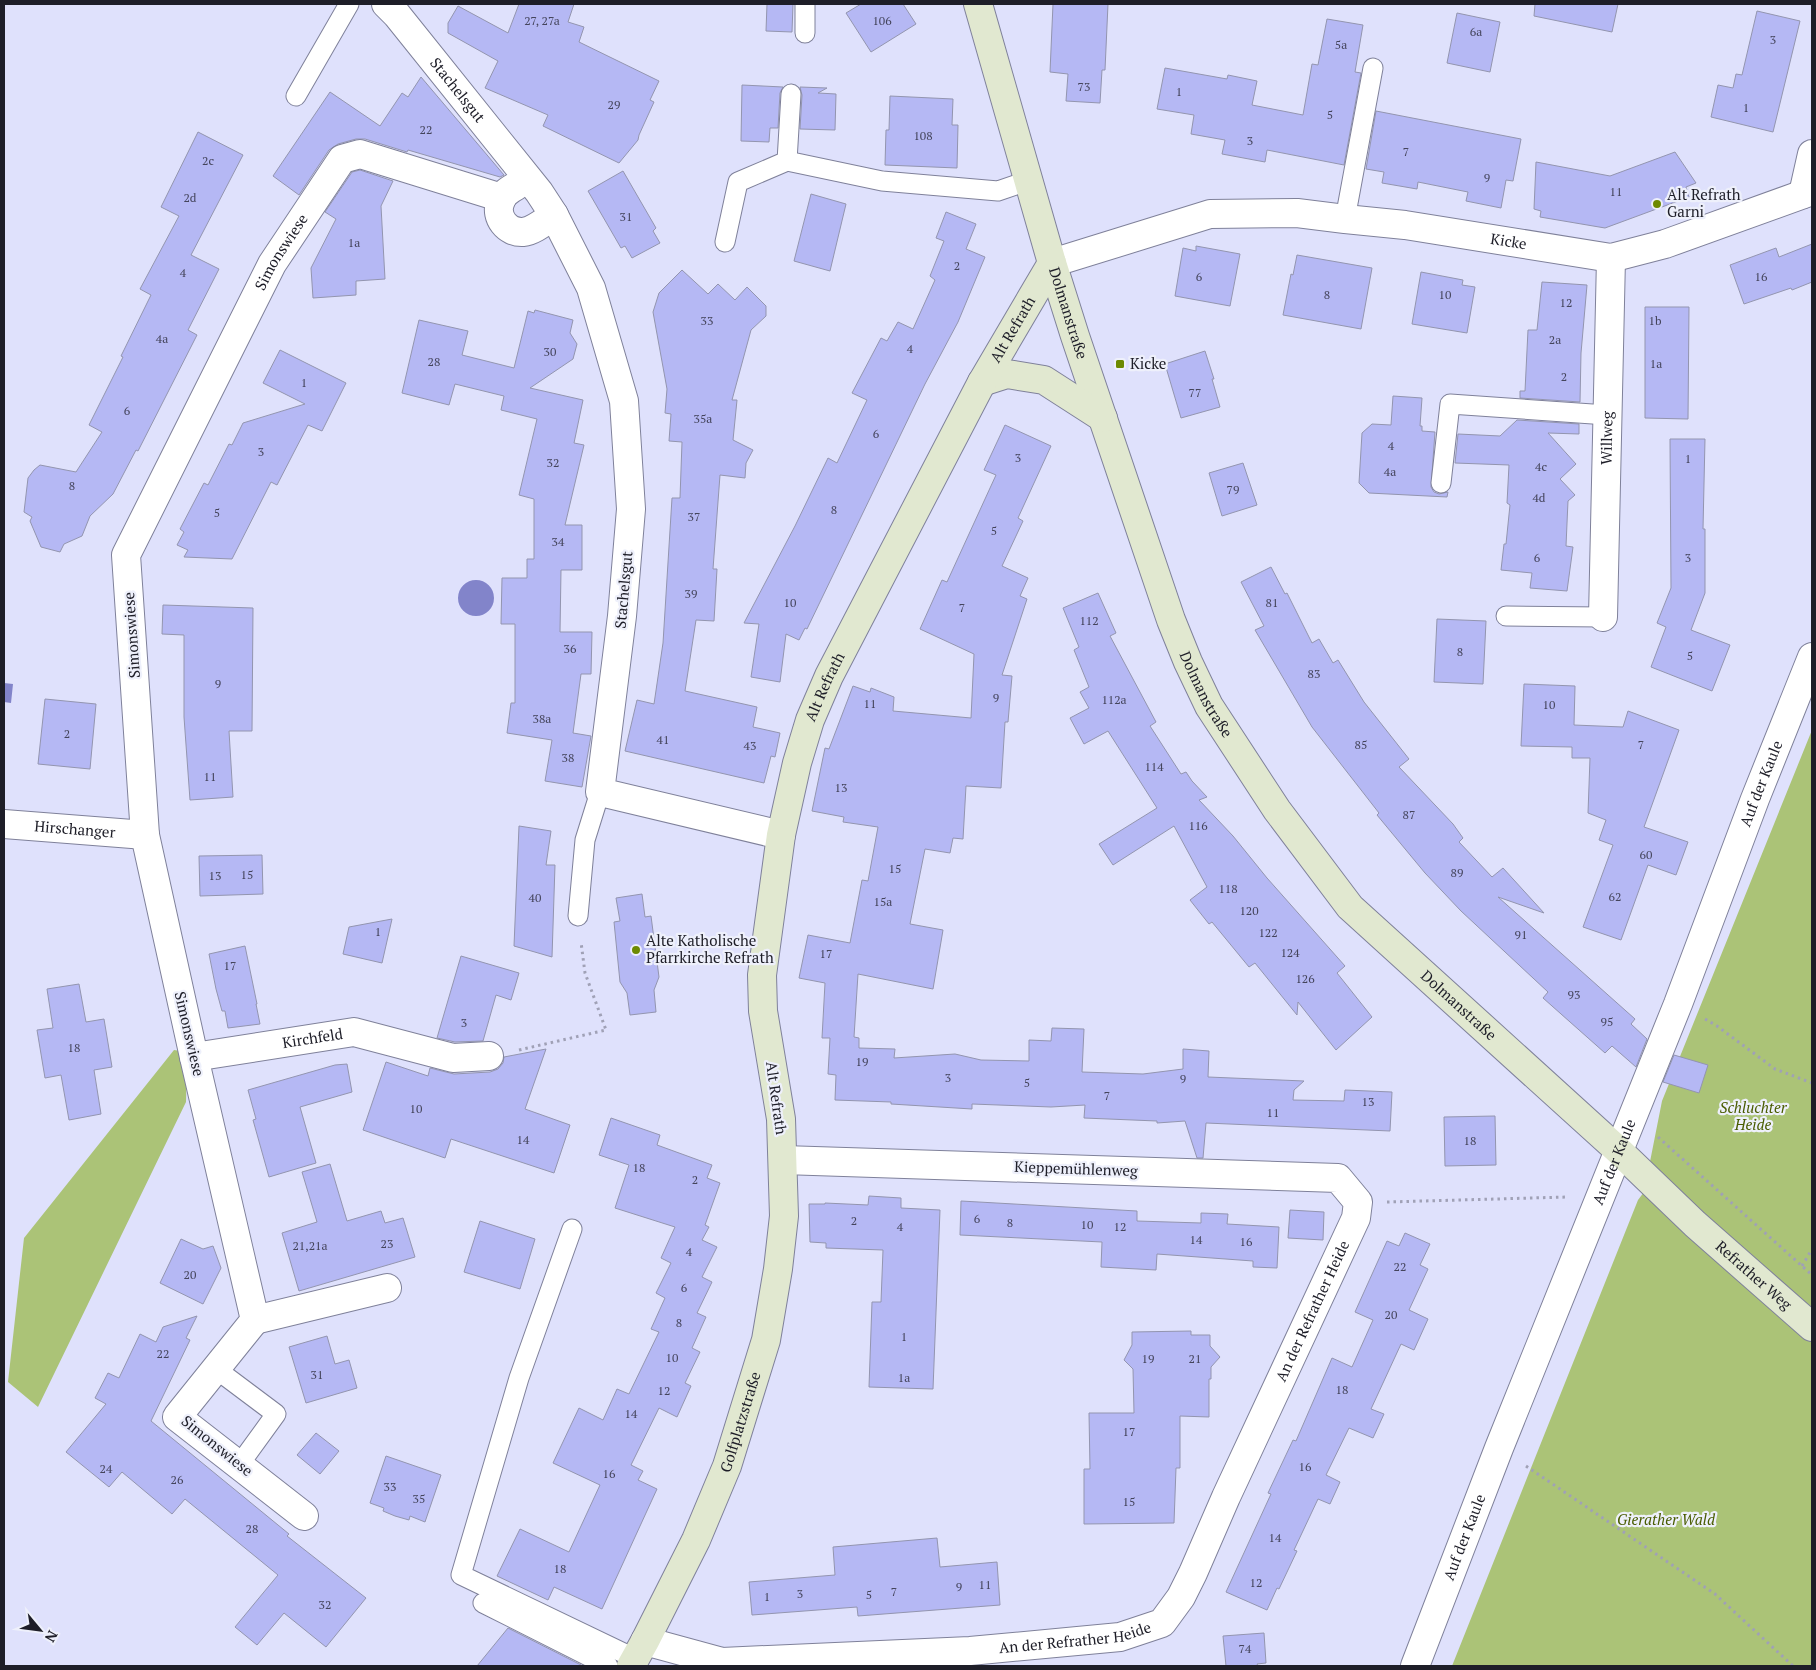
<svg xmlns="http://www.w3.org/2000/svg" width="1816" height="1670" font-family="'PT Serif',serif">
	<rect width="100%" height="100%" fill="#dfe1fc"/>
	<path fill="#abc377" d="M1812,730V1666H1452L1638,1200L1644,1192L1662,1101Z
		M174,1050L187,1052L186,1102L38,1407L8,1382L24,1238Z"/>
	<path fill="#8284ca" d="M458 598a18 18 0 1 1 36 0a18 18 0 1 1-36 0Z
		M4,683L13,684L11,703L4,702Z"/>
	<path fill="#b5b8f4" stroke="#9395af" d="M519,4H574L568,22L584,27L579,42L659,81L650,100L654,102L639,135L638,140L619,163L543,126L548,115L485,88L498,61L448,33V23L458,6L508,33Z
		M767,4H793L792,32L766,31Z
		M861,4H903L916,24L871,52L846,13Z
		M1053,4H1108L1105,70H1102L1100,103L1066,101L1068,74L1050,72Z
		M1535,4H1618L1612,32L1534,16Z
		M1757,11L1800,21L1773,132L1711,117L1718,85L1733,88L1736,74L1742,75Z
		M1457,13L1500,22L1490,72L1447,63Z
		M1327,19L1363,25L1355,72L1361,73L1344,165L1267,150L1265,162L1222,154L1225,140L1191,134L1194,115L1157,109L1165,68L1227,79L1228,75L1257,81L1252,105L1303,115L1312,64L1318,65Z
		M421,77L504,175L500,177L408,150L407,152L365,139H356L338,144L329,150L299,195L273,176L330,92L380,126L402,93L408,97Z
		M742,85L783,87L780,93L778,128H770L769,142L741,141Z
		M800,87L827,88L818,93L836,94L835,130L800,129L802,95Z
		M890,96L953,99L952,125H958L957,168L885,165L886,130H889Z
		M1376,111L1521,139L1513,181L1506,180L1501,208L1466,201L1468,192L1418,182L1417,189L1382,183L1384,172L1366,169Z
		M198,132L243,155L191,255L219,269L188,330L197,335L138,451L136,450L113,494L90,516L82,536L64,544L60,552L41,547L30,521L32,517L24,512L28,478L34,470L40,465L76,472L102,432L89,425L123,357L121,356L151,295L140,289L179,216L161,207Z
		M1675,152L1696,183L1686,187L1689,197L1605,228L1540,217L1541,211L1534,209L1536,162L1610,176Z
		M360,170L393,181L381,206L385,279L356,281V295L313,298L311,268L336,219L325,212L352,172Z
		M623,171L656,228L653,231L660,243L632,258L625,246L621,248L588,191Z
		M811,194L846,204L830,271L794,261Z
		M946,212L976,224L966,249L985,257L958,322L925,384L807,629L805,628L799,640L786,634L780,682L751,677L759,624L744,623L795,526L828,458L837,463L867,400L852,393L881,338L887,341L898,322L913,329L935,280L930,276L944,241L936,238Z
		M1812,244V282L1792,290L1791,288L1744,304L1730,265L1776,248L1779,257Z
		M1196,246L1240,254L1230,306L1175,296L1183,248L1196,251Z
		M1297,255L1372,268L1361,329L1283,315L1291,274L1293,275Z
		M682,270L708,294L718,284L735,300L747,287L766,306V316L751,330L732,400H737L733,440L753,450L746,463L745,478L720,475L713,569H717L714,621L696,620L685,691L757,707L753,727L780,733L775,757L771,756L764,783L625,751L637,700L654,704L663,643L672,498H680L682,442L669,441L671,414L665,413L667,389L653,312L659,293Z
		M1421,272L1463,280L1462,285L1475,287L1467,333L1412,324Z
		M1542,282L1587,285L1581,353L1580,402L1520,398V391H1525L1528,330H1537Z
		M1645,307H1689L1688,419L1645,418Z
		M535,310L573,320L570,333L577,344L573,359L530,388L583,400L574,443L584,445L565,525H582V570H561L560,632H592L591,674H581L573,733L591,736L582,787L545,781L552,740L507,733L511,703H515V624H501L502,578H527V559H534V499L519,495L537,419L501,410L504,396L455,384L449,405L402,393L419,320L468,331L462,355L514,368L528,311L534,313Z
		M280,350L346,383L322,431L308,425L277,485L271,482L232,559L184,557L188,550L177,545L184,532L180,529L204,483L208,485L229,444L232,445L243,423L305,404L263,383Z
		M1205,351L1214,379H1212L1220,407L1181,418L1165,364Z
		M1393,396L1422,398L1420,426H1422V431L1435,432L1431,487L1434,492L1439,494L1448,492L1447,497L1369,493L1359,483L1362,433L1372,424L1391,425Z
		M1517,420L1579,424V434L1548,433L1576,464L1560,479L1575,495L1568,501L1566,546L1573,547L1567,591L1530,588L1532,573L1501,570L1504,544H1506L1510,505L1507,503L1509,465L1455,463L1458,434L1500,436Z
		M1005,425L1051,446L1018,518L1023,521L1002,566L1028,578L1020,596L1027,599L1002,675L1012,676L1008,722H1005L1001,788L966,786L963,839L953,838L950,853L925,849L910,924L943,930L933,989L858,974L854,1037L859,1038V1048L895,1049L894,1058L955,1054L981,1060L1029,1061V1040L1051,1041L1052,1028L1084,1029L1082,1072L1143,1074L1183,1069V1049L1209,1051L1208,1077L1304,1081L1294,1090L1293,1100L1344,1101L1345,1090L1392,1092L1390,1131L1206,1123L1203,1158H1197L1185,1121L1157,1123V1121L1084,1118L1085,1105L1051,1107L972,1104V1109L891,1104V1102L835,1100L836,1075L828,1074L830,1038H822L825,983L799,978L808,935L850,943L862,880L868,881L878,827L843,822L844,817L812,811L825,748L829,749L853,686L870,692L871,688L894,697L893,711L971,718L974,654L920,629L942,580L947,582L996,475L984,470Z
		M1670,439H1705L1703,529H1705V593L1691,630L1730,645L1712,691L1651,667L1666,627L1657,623L1671,588Z
		M1243,463L1257,505L1222,516L1209,473Z
		M1271,567L1285,594L1287,593L1312,643L1319,639L1333,663L1338,660L1364,702L1409,759L1399,767L1453,824L1463,838L1459,842L1492,877L1503,868L1544,913L1498,897L1635,1019L1631,1024L1647,1039L1636,1067L1612,1046L1605,1053L1543,998L1548,992L1461,911L1425,873L1377,815L1379,813L1312,727L1255,630L1264,626L1241,582Z
		M1098,593L1116,633L1110,636L1156,722L1150,726L1181,774L1186,772L1192,781L1207,797L1199,800L1233,836L1267,878L1345,966L1337,973L1372,1017L1336,1050L1298,1002L1297,1015L1255,963L1249,967L1212,922L1209,924L1190,900L1207,887L1174,826L1113,865L1099,844L1157,808L1108,731L1084,744L1070,718L1089,708L1080,692L1089,687L1074,650L1079,647L1063,608Z
		M163,605L253,608L252,731H229L233,797L190,800L184,717V635L162,634Z
		M1437,619L1486,621L1483,684L1434,682Z
		M1524,684L1575,686L1574,725L1623,727L1628,711L1679,730L1644,827L1688,842L1676,875L1648,865L1621,940L1583,927L1613,845L1599,840L1606,820L1588,813L1590,758H1572V747L1521,746Z
		M45,699L96,704L90,769L38,764Z
		M519,826L551,831L546,865H555L552,957L514,946Z
		M262,855L263,894L200,896L199,856Z
		M642,894L645,917L651,916L659,977L654,990L656,1012L630,1015L627,993L620,982L614,922L620,921L616,898Z
		M392,919L382,963L343,954L349,927Z
		M245,946L257,1004H256L260,1024L228,1028L225,1011H222L216,989L209,954Z
		M461,956L519,973L511,1000L496,995L483,1041L455,1042L437,1038Z
		M79,984L86,1022L104,1019L112,1067L94,1070L101,1114L69,1120L61,1075L45,1078L37,1030L53,1028L47,989Z
		M546,1049L525,1109L570,1125L554,1173L451,1139L445,1158L363,1130L386,1062L428,1076L430,1068L454,1074L490,1072L498,1069L503,1063L504,1057Z
		M1674,1055L1708,1065L1699,1093L1663,1082Z
		M347,1064L352,1092L300,1107L316,1163L269,1177L253,1120L256,1119L248,1090L335,1065Z
		M1495,1116L1496,1165L1445,1166L1444,1117Z
		M611,1118L660,1135L657,1145L712,1165L707,1178L720,1183L705,1225L709,1227L702,1240L717,1247L702,1277L712,1282L697,1313L706,1317L692,1348L700,1352L685,1383L691,1386L677,1417L659,1408L631,1465L643,1471L638,1480L657,1489L602,1609L554,1587L548,1600L497,1576L520,1529L569,1552L600,1485L553,1463L579,1408L603,1420L617,1389L629,1394L659,1332L651,1329L665,1298L656,1293L671,1263L661,1258L675,1227L615,1208L629,1165L599,1155Z
		M330,1164L347,1221L381,1211L385,1223L403,1218L415,1257L299,1291L282,1233L317,1222L302,1172Z
		M869,1196L901,1198V1208L940,1210L933,1389L869,1387L872,1302H881L883,1250L826,1248V1243L810,1242L809,1204H825V1203L868,1205Z
		M961,1201L1137,1211V1221L1201,1223V1213L1228,1214L1227,1224L1279,1227L1277,1268L1253,1267V1261L1157,1254L1156,1270L1101,1267L1102,1242L960,1235Z
		M1290,1210L1324,1212L1323,1240L1288,1238Z
		M480,1221L535,1239L520,1289L464,1272Z
		M1405,1233L1430,1244L1420,1265L1428,1269L1409,1310L1428,1319L1414,1350L1401,1344L1371,1409L1384,1414L1373,1438L1349,1428L1326,1475L1340,1482L1330,1504L1318,1499L1294,1550L1297,1551L1279,1589L1277,1588L1267,1610L1226,1592L1271,1494L1268,1493L1293,1440L1296,1441L1332,1358L1352,1367L1373,1320L1355,1312L1387,1241L1399,1246Z
		M181,1239L203,1249L213,1246L221,1268L203,1304L160,1283Z
		M197,1316L186,1338L190,1340L151,1421L289,1534L287,1536L366,1598L326,1647L284,1613L257,1645L235,1627L278,1575L185,1499L172,1514L122,1472L109,1487L66,1452L106,1404L95,1398L108,1373L119,1378L140,1334L156,1342L163,1327Z
		M1191,1331V1335H1210V1346L1220,1357L1211,1367V1379H1209V1417L1180,1416V1468H1176L1174,1523L1084,1524V1469H1090L1089,1413H1134L1133,1369L1124,1360L1132,1345V1332Z
		M327,1336L335,1364L349,1360L357,1388L306,1403L289,1347Z
		M316,1433L339,1451L320,1474L297,1455Z
		M386,1456L441,1475L425,1522L410,1516L409,1520L395,1516L383,1511L384,1508L370,1503Z
		M937,1538L940,1567L997,1562L1000,1605L858,1616L857,1607L752,1615L749,1582L835,1575L833,1547Z
		M508,1628L581,1665L582,1666H477Z
		M1264,1633L1266,1663L1257,1664L1258,1666H1226L1223,1636Z"/>
	<g fill="none" stroke-linecap="round" stroke-linejoin="round">
		<defs>
			<path id="lane" d="M805,4V33
				M296,96L349,4
				M787,161L882,181L998,191L1030,180
				M1345,219L1373,68
				M725,242L738,182L787,161L791,94
				M1441,483L1450,404L1607,415
				M1506,616L1603,617
				M578,916L585,840L600,792
				M572,1229L519,1378L461,1575L636,1659
				M216,1369L276,1414L239,1465
				M483,1603L608,1666"/>
			<g id="street">
				<path id="s1" d="M386,4L397,15L539,192L554,215L591,288L624,401L631,509L622,616L600,792L781,835"/>
				<path d="M516,186C509,190 502,194 500,203C495,217 507,233 523,232C534,231 545,221 554,215"/>
				<path d="M1803,194L1812,154"/>
				<path id="s2" d="M1052,263L1210,214L1297,213L1345,219L1405,225L1611,258L1665,244L1812,191"/>
				<path id="s3" d="M1603,617L1611,258"/>
				<path id="s4" d="M4,824L145,835"/>
				<path id="s5" d="M194,1057L354,1032L453,1058L489,1056"/>
				<path d="M255,1320L387,1288"/>
				<path id="s6" d="M304,1516L177,1417L255,1320L194,1057L145,835L126,555L272,264L342,159L360,154L502,198"/>
				<path id="s7" d="M645,1641L722,1662L970,1651L1120,1637L1162,1623L1181,1597L1193,1573L1226,1497L1356,1218L1358,1202L1338,1178L783,1160"/>
				<path id="s8" d="M1415,1666L1499,1448L1678,1004L1755,799L1812,657"/>
			</g>
			<g id="secondary">
				<path id="s9" d="M978,4L1052,263L1075,336L1171,620L1188,662L1209,706L1277,810L1350,907L1619,1151L1695,1224L1812,1327"/>
				<path d="M982,382L1007,374L1044,380L1103,418"/>
				<path id="s10" d="M631,1666L645,1641L696,1540L727,1466L766,1340L778,1269L784,1216L781,1119L763,1011L762,975L781,835L797,763L810,720L829,676L982,382L1052,263"/>
			</g>
		</defs>
		<use href="#lane" stroke="#7f819a" stroke-width="21"/>
		<use href="#street" stroke="#7f819a" stroke-width="30"/>
		<use href="#secondary" stroke="#7f819a" stroke-width="30"/>
		<path stroke="#a0a1b6" stroke-width="3" stroke-dasharray="2.5 4" stroke-linecap="butt" d="M1705,1019L1717,1026L1775,1069L1812,1083
			M519,1050L606,1030L585,973L581,942
			M1658,1137L1812,1275
			M1387,1202L1568,1197
			M1802,1266L1812,1249
			M1526,1466L1715,1594L1793,1666"/>
		<use href="#lane" stroke="#fff" stroke-width="19"/>
		<use href="#street" stroke="#fff" stroke-width="28"/>
		<use href="#secondary" stroke="#e1e8d0" stroke-width="28"/>
	</g>
	<g fill="#6d8a01" stroke="#eef0fb" stroke-width="2">
		<circle cx="1657" cy="204" r="5"/>
		<rect x="1115" y="359" width="10" height="10" rx="2.5"/>
		<circle cx="636" cy="950" r="5"/>
	</g>
	<g text-anchor="middle" stroke-width="4.5" stroke-linejoin="round" paint-order="stroke">
		<g font-size="12" fill="#44445b">
			<text x="542" y="25">27, 27a</text>
			<text x="882" y="25">106</text>
			<text x="1476" y="36">6a</text>
			<text x="1773" y="44">3</text>
			<text x="1341" y="49">5a</text>
			<text x="1084" y="91">73</text>
			<text x="1179" y="96">1</text>
			<text x="614" y="109">29</text>
			<text x="1746" y="112">1</text>
			<text x="1330" y="119">5</text>
			<text x="426" y="134">22</text>
			<text x="923" y="140">108</text>
			<text x="1250" y="145">3</text>
			<text x="1406" y="156">7</text>
			<text x="208" y="165">2c</text>
			<text x="1487" y="182">9</text>
			<text x="1616" y="196">11</text>
			<text x="190" y="202">2d</text>
			<text x="626" y="221">31</text>
			<text x="354" y="247">1a</text>
			<text x="957" y="270">2</text>
			<text x="183" y="277">4</text>
			<text x="1199" y="281">6</text>
			<text x="1761" y="281">16</text>
			<text x="1327" y="299">8</text>
			<text x="1445" y="299">10</text>
			<text x="1566" y="307">12</text>
			<text x="707" y="325">33</text>
			<text x="1655" y="325">1b</text>
			<text x="162" y="343">4a</text>
			<text x="1555" y="344">2a</text>
			<text x="910" y="353">4</text>
			<text x="550" y="356">30</text>
			<text x="434" y="366">28</text>
			<text x="1656" y="368">1a</text>
			<text x="1564" y="381">2</text>
			<text x="304" y="387">1</text>
			<text x="1195" y="397">77</text>
			<text x="127" y="415">6</text>
			<text x="703" y="423">35a</text>
			<text x="876" y="438">6</text>
			<text x="1391" y="450">4</text>
			<text x="261" y="456">3</text>
			<text x="1018" y="462">3</text>
			<text x="1688" y="463">1</text>
			<text x="553" y="467">32</text>
			<text x="1541" y="471">4c</text>
			<text x="1390" y="476">4a</text>
			<text x="72" y="490">8</text>
			<text x="1233" y="494">79</text>
			<text x="1539" y="502">4d</text>
			<text x="834" y="514">8</text>
			<text x="217" y="517">5</text>
			<text x="694" y="521">37</text>
			<text x="994" y="535">5</text>
			<text x="558" y="546">34</text>
			<text x="1537" y="562">6</text>
			<text x="1688" y="562">3</text>
			<text x="691" y="598">39</text>
			<text x="790" y="607">10</text>
			<text x="1272" y="607">81</text>
			<text x="962" y="612">7</text>
			<text x="1089" y="625">112</text>
			<text x="570" y="653">36</text>
			<text x="1460" y="656">8</text>
			<text x="1690" y="660">5</text>
			<text x="1314" y="678">83</text>
			<text x="218" y="688">9</text>
			<text x="996" y="702">9</text>
			<text x="1114" y="704">112a</text>
			<text x="870" y="708">11</text>
			<text x="1549" y="709">10</text>
			<text x="542" y="723">38a</text>
			<text x="67" y="738">2</text>
			<text x="663" y="744">41</text>
			<text x="1361" y="749">85</text>
			<text x="1641" y="749">7</text>
			<text x="750" y="750">43</text>
			<text x="568" y="762">38</text>
			<text x="1154" y="771">114</text>
			<text x="210" y="781">11</text>
			<text x="841" y="792">13</text>
			<text x="1409" y="819">87</text>
			<text x="1198" y="830">116</text>
			<text x="1646" y="859">60</text>
			<text x="895" y="873">15</text>
			<text x="1457" y="877">89</text>
			<text x="247" y="879">15</text>
			<text x="215" y="880">13</text>
			<text x="1228" y="893">118</text>
			<text x="1615" y="901">62</text>
			<text x="535" y="902">40</text>
			<text x="883" y="906">15a</text>
			<text x="1249" y="915">120</text>
			<text x="378" y="936">1</text>
			<text x="1268" y="937">122</text>
			<text x="1521" y="939">91</text>
			<text x="1290" y="957">124</text>
			<text x="826" y="958">17</text>
			<text x="230" y="970">17</text>
			<text x="1305" y="983">126</text>
			<text x="1574" y="999">93</text>
			<text x="1607" y="1026">95</text>
			<text x="464" y="1027">3</text>
			<text x="74" y="1052">18</text>
			<text x="862" y="1066">19</text>
			<text x="948" y="1082">3</text>
			<text x="1183" y="1083">9</text>
			<text x="1027" y="1087">5</text>
			<text x="1107" y="1100">7</text>
			<text x="1368" y="1106">13</text>
			<text x="416" y="1113">10</text>
			<text x="1273" y="1117">11</text>
			<text x="523" y="1144">14</text>
			<text x="1470" y="1145">18</text>
			<text x="639" y="1172">18</text>
			<text x="695" y="1184">2</text>
			<text x="977" y="1223">6</text>
			<text x="854" y="1225">2</text>
			<text x="1010" y="1227">8</text>
			<text x="1087" y="1229">10</text>
			<text x="900" y="1231">4</text>
			<text x="1120" y="1231">12</text>
			<text x="1196" y="1244">14</text>
			<text x="1246" y="1246">16</text>
			<text x="387" y="1248">23</text>
			<text x="310" y="1250">21,21a</text>
			<text x="689" y="1256">4</text>
			<text x="1400" y="1271">22</text>
			<text x="190" y="1279">20</text>
			<text x="684" y="1292">6</text>
			<text x="1391" y="1319">20</text>
			<text x="679" y="1327">8</text>
			<text x="904" y="1341">1</text>
			<text x="163" y="1358">22</text>
			<text x="672" y="1362">10</text>
			<text x="1148" y="1363">19</text>
			<text x="1195" y="1363">21</text>
			<text x="317" y="1379">31</text>
			<text x="904" y="1382">1a</text>
			<text x="1342" y="1394">18</text>
			<text x="664" y="1395">12</text>
			<text x="631" y="1418">14</text>
			<text x="1129" y="1436">17</text>
			<text x="1305" y="1471">16</text>
			<text x="106" y="1473">24</text>
			<text x="609" y="1478">16</text>
			<text x="177" y="1484">26</text>
			<text x="390" y="1491">33</text>
			<text x="419" y="1503">35</text>
			<text x="1129" y="1506">15</text>
			<text x="252" y="1533">28</text>
			<text x="1275" y="1542">14</text>
			<text x="560" y="1573">18</text>
			<text x="1256" y="1587">12</text>
			<text x="985" y="1589">11</text>
			<text x="959" y="1591">9</text>
			<text x="894" y="1596">7</text>
			<text x="800" y="1598">3</text>
			<text x="869" y="1599">5</text>
			<text x="767" y="1601">1</text>
			<text x="325" y="1609">32</text>
			<text x="1245" y="1653">74</text>
		</g>
		<g font-size="15" fill="#1e1e28" stroke="#eef0fb">
			<text dy="5" stroke="none"><textPath href="#s1" startOffset="112">Stachelsgut</textPath></text>
			<text dy="5" stroke="none"><textPath href="#s2" startOffset="466">Kicke</textPath></text>
			<text dy="5" stroke="none"><textPath href="#s6" startOffset="1404">Simonswiese</textPath></text>
			<text dy="5" stroke="none"><textPath href="#s9" startOffset="322">Dolmanstraße</textPath></text>
			<text dy="5" stroke="none"><textPath href="#s10" startOffset="1422">Alt Refrath</textPath></text>
			<text dy="5" stroke="none"><textPath href="#s3" startOffset="179">Willweg</textPath></text>
			<text transform="translate(624 590) rotate(-85)" y="5">Stachelsgut</text>
			<text transform="translate(132 635) rotate(-94)" y="5">Simonswiese</text>
			<text dy="5" stroke="none"><textPath href="#s10" startOffset="1018">Alt Refrath</textPath></text>
			<text dy="5" stroke="none"><textPath href="#s9" startOffset="728">Dolmanstraße</textPath></text>
			<text dy="5" stroke="none"><textPath href="#s8" startOffset="948">Auf der Kaule</textPath></text>
			<text dy="5" stroke="none"><textPath href="#s4" startOffset="71">Hirschanger</textPath></text>
			<text dy="5" stroke="none"><textPath href="#s9" startOffset="1132">Dolmanstraße</textPath></text>
			<text transform="translate(189 1034) rotate(77)" y="5">Simonswiese</text>
			<text dy="5" stroke="none"><textPath href="#s5" startOffset="120">Kirchfeld</textPath></text>
			<text transform="translate(776 1098) rotate(82)" y="5">Alt Refrath</text>
			<text dy="5" stroke="none"><textPath href="#s8" startOffset="542">Auf der Kaule</textPath></text>
			<text transform="translate(1076 1169) rotate(2)" y="5">Kieppemühlenweg</text>
			<text dy="5" stroke="none"><textPath href="#s9" startOffset="1532">Refrather Weg</textPath></text>
			<text dy="5" stroke="none"><textPath href="#s7" startOffset="870">An der Refrather Heide</textPath></text>
			<text dy="5" stroke="none"><textPath href="#s10" startOffset="268">Golfplatzstraße</textPath></text>
			<text transform="translate(217 1446) rotate(39)" y="5">Simonswiese</text>
			<text dy="5" stroke="none"><textPath href="#s8" startOffset="138">Auf der Kaule</textPath></text>
			<text dy="5" stroke="none"><textPath href="#s7" startOffset="434">An der Refrather Heide</textPath></text>
		</g>
		<g font-size="15" fill="#1e1e28" stroke="#eef0fb" text-anchor="start">
			<text x="1667" y="200">Alt Refrath<tspan x="1667" dy="17">Garni</tspan></text>
			<text x="1130" y="369">Kicke</text>
			<text x="646" y="946">Alte Katholische<tspan x="646" dy="17">Pfarrkirche Refrath</tspan></text>
		</g>
		<g font-size="15" font-style="italic" fill="#495c01" stroke="#eef0fb">
			<text x="1753" y="1113">Schluchter<tspan x="1753" dy="17">Heide</tspan></text>
			<text x="1666" y="1525">Gierather Wald</text>
		</g>
	</g>
	<rect width="1816" height="1670" fill="none" stroke="#1e1e28" stroke-width="10"/>
	<g transform="translate(40 1630) rotate(119)" stroke="#eef0fb" stroke-width="4" paint-order="stroke">
	<path d="M0-4L9 19L0 12L-9 19Z" fill="#1e1e28"/>
	<text y="-8" font-size="14" font-weight="bold" text-anchor="middle" fill="#1e1e28">N</text>
	</g>
</svg>
